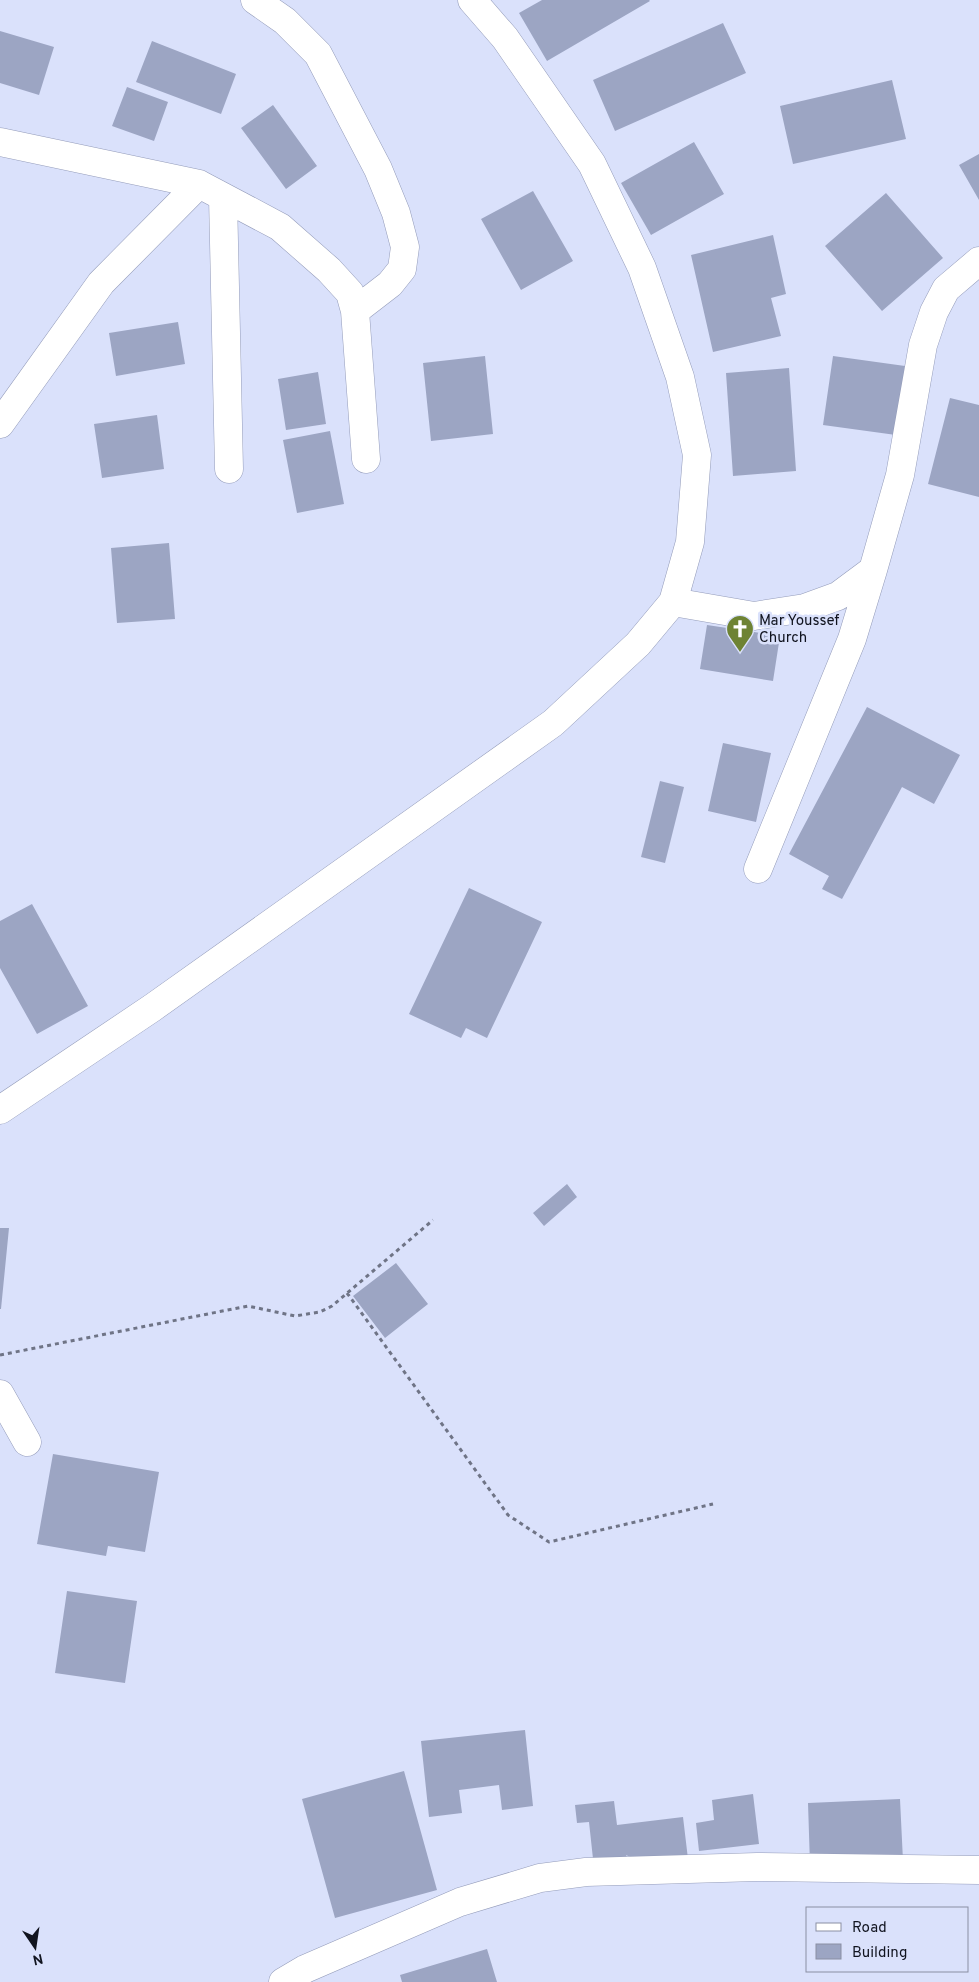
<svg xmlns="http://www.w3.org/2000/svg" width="979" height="1982" font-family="Overpass,sans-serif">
	<rect width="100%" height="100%" fill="#dae1fb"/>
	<path fill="#9ca5c3" d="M542,0H649L650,1L547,61L519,13Z
		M723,23L746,73L615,131L593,80Z
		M0,31L54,47L39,95L0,83Z
		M152,41L236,74L221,114L136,82Z
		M892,80L906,139L793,164L780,106Z
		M127,87L168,102L154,141L112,126Z
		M273,105L317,166L286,189L241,128Z
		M694,142L724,194L651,235L621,183Z
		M979,154V200L959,165Z
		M533,191L573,261L521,290L481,219Z
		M886,193L943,258L882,311L825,246Z
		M773,235L786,294L771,298L781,336L713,352L691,255Z
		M178,322L185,364L116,376L109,333Z
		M485,356L493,434L431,441L423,363Z
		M833,356L905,366L896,435L823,425Z
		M789,368L796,471L733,476L726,373Z
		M318,372L326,424L286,430L278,379Z
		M950,398L979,405V497L928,484Z
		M157,415L164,469L102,478L94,424Z
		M330,431L344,504L297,513L283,440Z
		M169,543L175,619L117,623L111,548Z
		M707,625L780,636L773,681L700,669Z
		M867,707L960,755L934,804L902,787L842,899L822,889L829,876L789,854Z
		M723,743L771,753L756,822L708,811Z
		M660,781L684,787L665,863L641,857Z
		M469,888L542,922L487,1038L466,1028L461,1038L409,1014Z
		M32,904L88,1006L37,1034L0,968V921Z
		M567,1184L577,1197L544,1226L533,1213Z
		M0,1228H9L1,1309H0Z
		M396,1263L428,1304L385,1338L353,1296Z
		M53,1454L159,1472L145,1552L108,1546L106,1556L37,1544Z
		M67,1591L137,1601L125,1683L55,1673Z
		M525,1730L533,1806L502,1810L499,1785L459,1790L462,1813L429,1817L421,1741Z
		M404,1771L437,1890L335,1918L302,1799Z
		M753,1794L759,1844L699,1851L696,1823L714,1820L712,1800Z
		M900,1799L903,1861L810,1865L808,1803Z
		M614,1801L617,1825L683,1817L688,1859L645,1864L626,1855L630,1864L594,1868L589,1822L577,1823L575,1805Z
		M487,1949L497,1982H402L400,1975Z"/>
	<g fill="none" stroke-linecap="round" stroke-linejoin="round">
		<defs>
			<path id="minor" d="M0,142L199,184L280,227L329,270L350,293L355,311L390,284L402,269L405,247L396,213L378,169L318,54L285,21L255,0
				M223,197L229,469
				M355,311L366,459
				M0,424L101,283L199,184
				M673,602L754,616L805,608L838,596L873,570L900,475L923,345L934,312L946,289L979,261
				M758,869L852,639L873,570
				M0,1394L27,1442
				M283,1982L305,1969L460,1902L540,1878L586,1872L757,1867L979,1870"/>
			<path id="tertiary" d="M0,1110L152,1008L553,723L638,644L673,602L690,542L697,455L680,377L642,268L592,164L505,38L472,0"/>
		</defs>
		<use href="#minor" stroke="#949cba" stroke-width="29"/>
		<use href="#tertiary" stroke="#949cba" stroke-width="29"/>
		<path stroke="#6f7486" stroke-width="3" stroke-dasharray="4 4" stroke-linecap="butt" d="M347,1293L508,1515L549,1542L713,1504
			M0,1355L248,1306L295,1316L320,1312L332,1306L433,1220"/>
		<use href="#minor" stroke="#fff" stroke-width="28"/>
		<use href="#tertiary" stroke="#fff" stroke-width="28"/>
	</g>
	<defs>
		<symbol id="church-pin" viewBox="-11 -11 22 30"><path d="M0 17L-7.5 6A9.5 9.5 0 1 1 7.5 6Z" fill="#6e8333" stroke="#dae1fb"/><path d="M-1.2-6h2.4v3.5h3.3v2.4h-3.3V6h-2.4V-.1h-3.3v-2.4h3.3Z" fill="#fff"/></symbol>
	</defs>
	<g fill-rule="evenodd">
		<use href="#church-pin" x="724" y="613" width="32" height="43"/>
	</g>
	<g text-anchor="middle" stroke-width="5" stroke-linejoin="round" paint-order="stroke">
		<g font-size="15" fill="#11141f" stroke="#dae1fb" text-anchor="start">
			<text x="759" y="625">Mar Youssef<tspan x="759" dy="17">Church</tspan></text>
		</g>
	</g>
	<rect x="806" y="1907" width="162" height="65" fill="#dae1fb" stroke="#8a8fa3"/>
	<rect x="816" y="1923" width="25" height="8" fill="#ffffff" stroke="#8a8fa3"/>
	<text x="852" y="1932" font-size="15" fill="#11141f">Road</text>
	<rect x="816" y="1944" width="25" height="15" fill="#9ca5c3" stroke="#8a8fa3"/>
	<text x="852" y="1957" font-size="15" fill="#11141f">Building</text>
	<g transform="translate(35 1947) rotate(167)" stroke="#dae1fb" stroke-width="4" paint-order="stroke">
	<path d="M0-4L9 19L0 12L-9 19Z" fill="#11141f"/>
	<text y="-8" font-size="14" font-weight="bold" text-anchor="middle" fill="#11141f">N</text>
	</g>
</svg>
